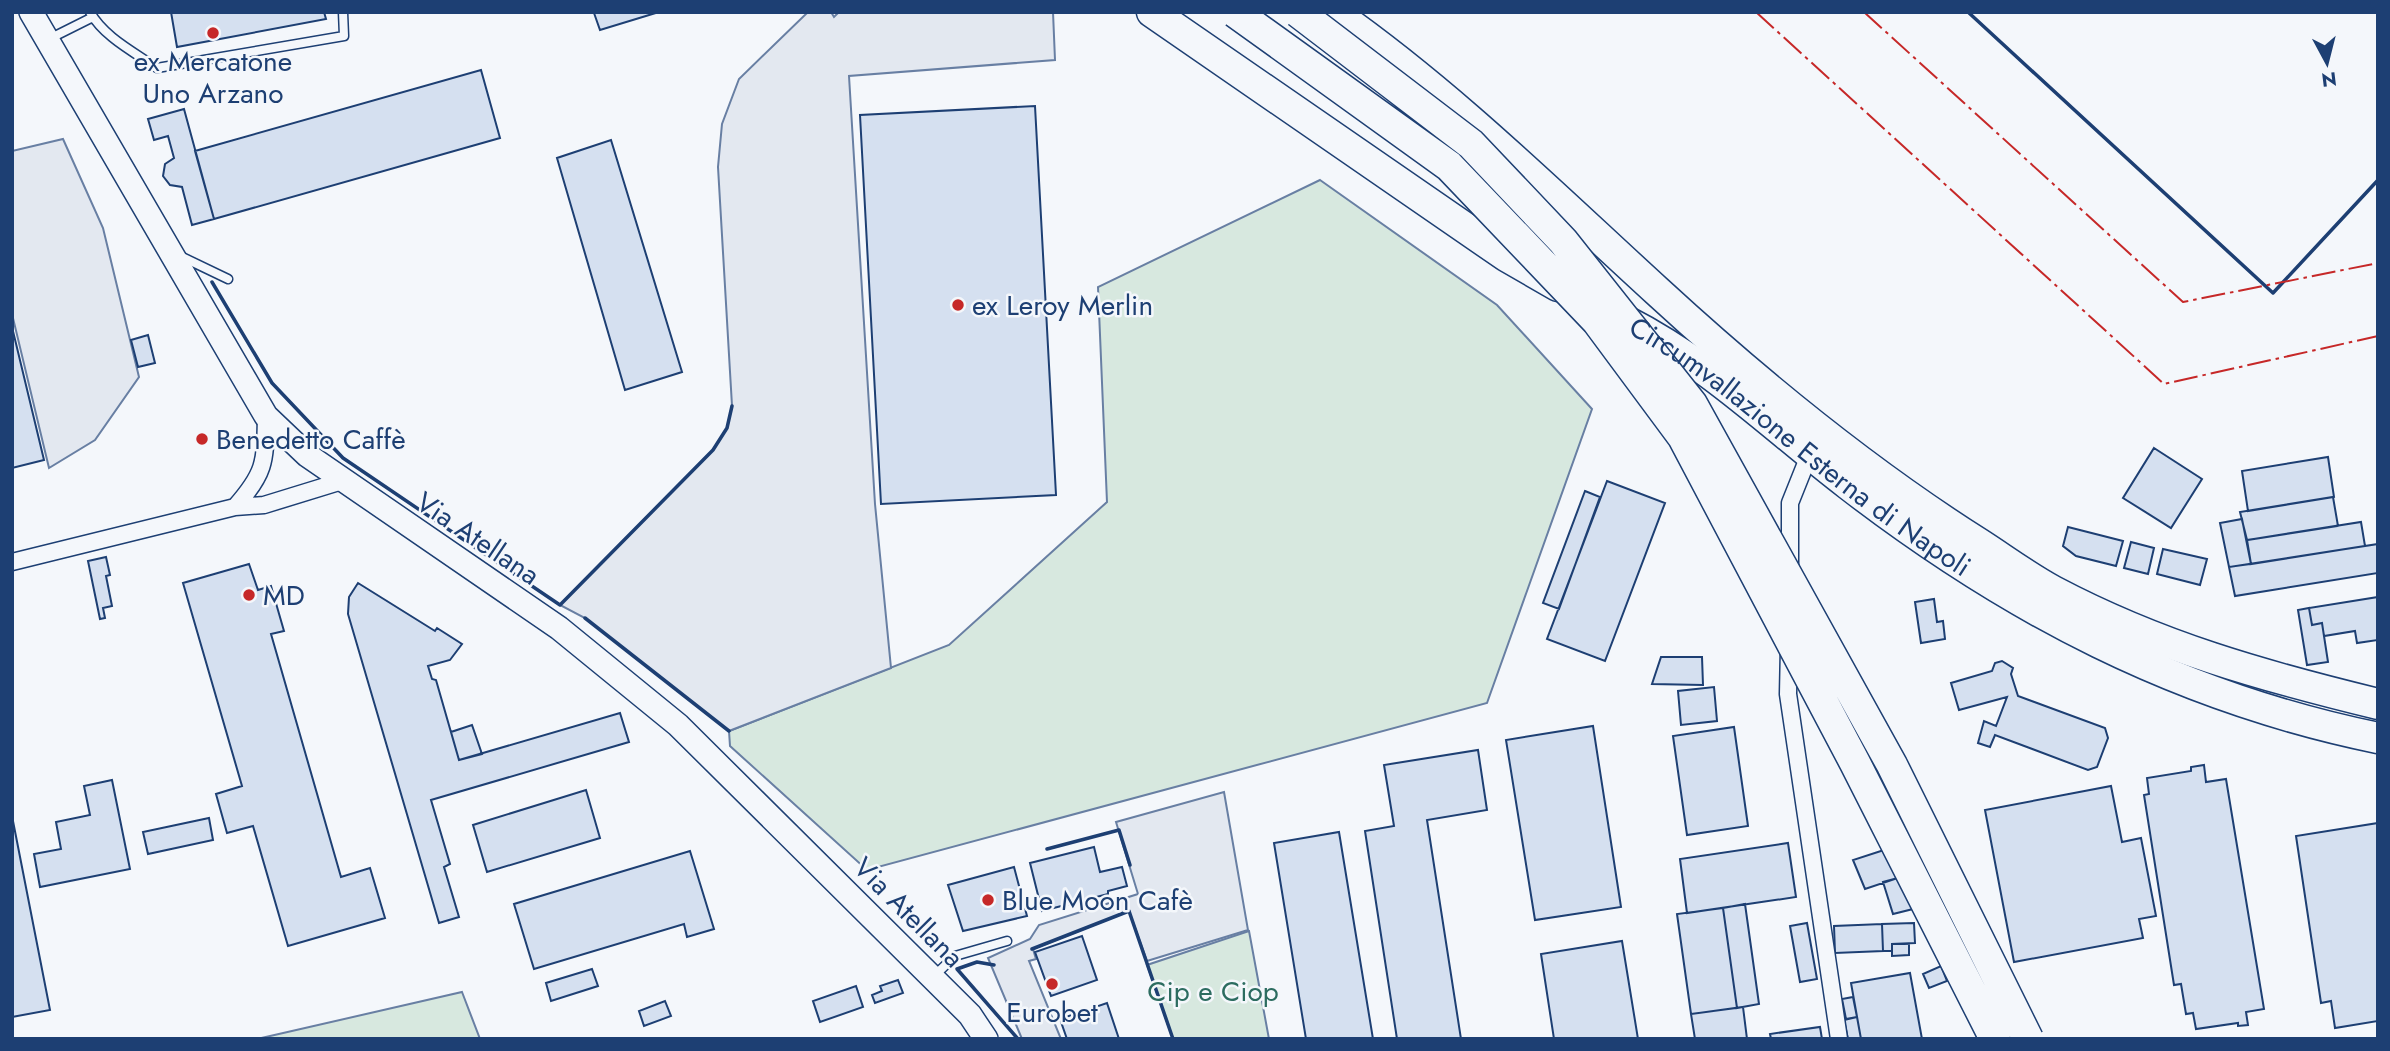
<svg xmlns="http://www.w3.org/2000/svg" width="2390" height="1051" font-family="Jost,sans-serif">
	<rect width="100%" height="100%" fill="#f4f7fb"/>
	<path fill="#d7e8df" stroke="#687fa3" stroke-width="2" d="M1320,180L1497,305L1592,409L1487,703L867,870L730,746L729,731L949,645L1107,502L1098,287Z
		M1249,931L1269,1039H1173L1147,965Z
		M462,992L480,1039H257Z"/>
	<path fill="#e3e8f0" stroke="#687fa3" stroke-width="2" d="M808,12H831L834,17L839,12H1053L1055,60L849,76L875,504L891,668L729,731L585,618L560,605L713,450L727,428L732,406L718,167L722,124L739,79Z
		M63,139L103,228L139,377L95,440L49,468L12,314V151Z
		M1224,792L1248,930L1147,961L1129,911L1033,949L1036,959L1029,961L1061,1039H1022L988,958L1030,939L1039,925L1138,894L1116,822Z"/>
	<path fill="#d5e0f0" stroke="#1d3f73" stroke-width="2" d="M171,12H324L326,19L177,47Z
		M597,12H659L600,30L594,13Z
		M481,70L500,138L214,219L195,151Z
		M1035,106L1056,495L881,504L860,115Z
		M184,109L214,219L192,225L182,187L170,185L163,176L165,164L174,158L168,136L154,140L148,119Z
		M611,140L682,372L625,390L557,158Z
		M12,327L44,460L12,468Z
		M148,335L155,363L138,367L131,340Z
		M2154,448L2202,479L2171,528L2123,498Z
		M2328,457L2334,497L2248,511L2242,471Z
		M1607,481L1665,503L1605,661L1547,639Z
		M1585,491L1600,497L1559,609L1543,603Z
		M2333,497L2338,526L2247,540L2240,512Z
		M2242,519L2251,564L2229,567L2220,523Z
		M2361,522L2365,546L2251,564L2247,540Z
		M2068,527L2123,541L2116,566L2076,556L2063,546Z
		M2131,542L2154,548L2148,574L2124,568Z
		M2378,544V573L2235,596L2229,567Z
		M2163,549L2207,559L2200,585L2157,574Z
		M106,557L110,575L106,576L112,606L103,608L105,618L100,619L88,561Z
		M249,564L258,590L271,586L284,631L271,634L341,877L370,868L385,918L288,946L253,826L227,833L216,794L242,786L183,583Z
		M358,583L435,631L437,628L462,644L450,660L428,666L432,679L436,680L459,760L620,713L629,742L431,800L450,864L444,867L459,917L439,923L348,614L349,597Z
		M2378,597V640L2357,643L2355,631L2324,636L2322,623L2312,625L2309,608Z
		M1934,599L1937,622L1943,621L1945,639L1921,643L1915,602Z
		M2309,608L2312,625L2322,623L2328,662L2307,665L2298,610Z
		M1661,657H1702L1703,685L1652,684Z
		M2002,661L2013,668L2011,674L2018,696L2105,728L2108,738L2097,767L2088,770L1995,735L1990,747L1978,743L1984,721L1996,726L2007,697L1959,710L1951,683L1992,671L1995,663Z
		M1714,687L1717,721L1681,725L1678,691Z
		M472,725L482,754L459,760L451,732Z
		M1593,726L1621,907L1535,920L1506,740Z
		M1734,727L1748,826L1687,835L1673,736Z
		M1478,750L1487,810L1427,820L1461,1039H1397L1365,831L1394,826L1384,765Z
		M2204,765L2206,782L2226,779L2264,1009L2246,1012L2248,1025L2238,1026V1023L2196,1029L2193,1013L2186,1014L2181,984L2174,985L2144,795L2149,794L2147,778L2191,771V767Z
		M112,780L130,869L40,887L34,854L61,849L56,822L90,815L84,786Z
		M2111,786L2122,842L2141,838L2156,916L2139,919L2143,938L2014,962L1985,810Z
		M586,790L600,838L487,872L473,825Z
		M12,816L50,1010L12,1017Z
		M209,818L213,840L148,854L143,832Z
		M2378,823V1021L2335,1028L2331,1001L2321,1003L2296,836Z
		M1339,832L1373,1039H1306L1274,843Z
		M1788,843L1796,897L1687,913L1680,859Z
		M1094,847L1100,872L1122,867L1127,886L1108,891V894L1042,911L1030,863Z
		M1884,850L1898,878L1865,889L1853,860Z
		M690,851L714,929L687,937L684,924L534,969L514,904Z
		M1014,867L1027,916L963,931L948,885Z
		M1898,878L1913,909L1893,914L1883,882Z
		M1745,904L1759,1004L1737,1008L1723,908Z
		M1723,908L1737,1008L1691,1014L1677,914Z
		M1807,923L1817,979L1800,982L1790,926Z
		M1914,923L1915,943L1892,944V951H1883L1882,924Z
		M1882,924L1883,951L1835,953L1834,926Z
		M1082,936L1097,980L1051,996L1035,952Z
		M1622,941L1638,1039H1554L1541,954Z
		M1892,944H1909V955L1892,956Z
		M1941,966L1947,981L1929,988L1923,974Z
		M592,969L598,986L551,1001L546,983Z
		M1910,973L1922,1039H1861L1851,983Z
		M898,980L903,993L875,1003L872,995L882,991L880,986Z
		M856,986L863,1007L820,1022L813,1001Z
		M1853,997L1857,1017L1846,1019L1842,999Z
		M665,1001L671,1016L644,1026L639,1011Z
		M1107,1003L1119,1039H1067L1060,1019Z
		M1743,1007L1747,1039H1695L1691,1014Z
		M1857,1017L1861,1039H1848L1844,1020Z
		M1820,1027L1822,1039H1771L1770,1034Z"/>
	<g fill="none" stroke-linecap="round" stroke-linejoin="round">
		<defs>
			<path id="lane" d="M90,12C104,37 134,52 157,68L344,36L343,12
				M49,39L93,17
				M180,256L228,279
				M933,977L955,956L1007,941"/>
			<path id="street" d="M235,507C266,472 265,462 266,416
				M12,562L235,507L264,505L342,481
				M1790,569V503L1810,453
				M1789,647L1788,694L1839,1039"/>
			<path id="secondary" d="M31,12L266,416L307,455L559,628L678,725L970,1015L986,1039"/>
			<g id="highway">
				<path d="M1152,12L1506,256L1558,286"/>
				<path d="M1333,12C1450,94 1552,195 1657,291C1757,383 1863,470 1978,543C2003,559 2027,577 2053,591C2159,647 2263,676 2378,704"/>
				<path id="s1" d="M1624,320C1712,365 1772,426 1849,485C2010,609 2178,697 2378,738"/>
			</g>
		</defs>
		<use href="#lane" stroke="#1d3f73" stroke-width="11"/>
		<use href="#street" stroke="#1d3f73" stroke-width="19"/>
		<use href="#secondary" stroke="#1d3f73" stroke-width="26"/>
		<use href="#highway" stroke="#1d3f73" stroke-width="33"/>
		<use href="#lane" stroke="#f4f7fb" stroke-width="8"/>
		<use href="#street" stroke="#f4f7fb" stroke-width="16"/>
		<use href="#secondary" stroke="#f4f7fb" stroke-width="23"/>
		<use href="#highway" stroke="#f4f7fb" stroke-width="30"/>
		<defs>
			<path id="highway-bridge" d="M1235,12L1449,166L1597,321L1683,437L1855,763L1995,1039
				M1298,12L1471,144L1563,241L1692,404L1892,765L2028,1039"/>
		</defs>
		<use href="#highway-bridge" stroke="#1d3f73" stroke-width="33" stroke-linecap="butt"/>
		<use href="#highway-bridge" stroke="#f4f7fb" stroke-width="30"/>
		<path stroke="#1d3f73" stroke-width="3.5" d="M1968,12L2273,293L2378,180
			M212,282L272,383L343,458L560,605L713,450L727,428L732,406
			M585,618L729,731
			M1047,849L1119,830L1130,865
			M1032,949L1129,911L1173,1039
			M994,965L977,962L957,969L1018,1039"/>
		<path stroke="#c62828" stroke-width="2" stroke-dasharray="24 5 3.5 5" stroke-linecap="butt" d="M1756,12L2164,384L2378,336
			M1864,12L2183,302L2378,263"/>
	</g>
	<g fill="#c62828" stroke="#f4f7fb" stroke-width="2.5">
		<circle cx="213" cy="33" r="7"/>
		<circle cx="958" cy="305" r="7"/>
		<circle cx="202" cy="439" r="7"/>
		<circle cx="249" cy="595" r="7"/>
		<circle cx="988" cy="900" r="7"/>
		<circle cx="1052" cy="984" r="7"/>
	</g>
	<g text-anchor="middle" stroke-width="5" stroke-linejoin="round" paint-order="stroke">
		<g font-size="28" fill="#1d3f73" stroke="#f4f7fb" text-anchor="start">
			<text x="213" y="71" text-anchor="middle">ex Mercatone<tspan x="213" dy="32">Uno Arzano</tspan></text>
			<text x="972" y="315">ex Leroy Merlin</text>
			<text x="216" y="449">Benedetto Caffè</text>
			<text x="263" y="605">MD</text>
			<text x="1002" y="910">Blue Moon Cafè</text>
			<text x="1052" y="1022" text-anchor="middle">Eurobet</text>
		</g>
		<g font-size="28" fill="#1d3f73" stroke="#f4f7fb">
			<text dy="10" stroke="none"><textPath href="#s1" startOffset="217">Circumvallazione Esterna di Napoli</textPath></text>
			<text transform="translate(478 538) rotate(34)" y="10">Via Atellana</text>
			<text transform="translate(909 912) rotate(45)" y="10">Via Atellana</text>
		</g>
		<g font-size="28" fill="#2c6c60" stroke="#f4f7fb">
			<text x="1213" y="1001">Cip e Ciop</text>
		</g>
	</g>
	<rect width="2390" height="1051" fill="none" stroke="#1d3f73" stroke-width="28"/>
	<g transform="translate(2327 63) rotate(173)" stroke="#f4f7fb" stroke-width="5" paint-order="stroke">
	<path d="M0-5L12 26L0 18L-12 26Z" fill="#1d3f73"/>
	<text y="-10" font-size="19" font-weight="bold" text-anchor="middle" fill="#1d3f73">N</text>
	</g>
</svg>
